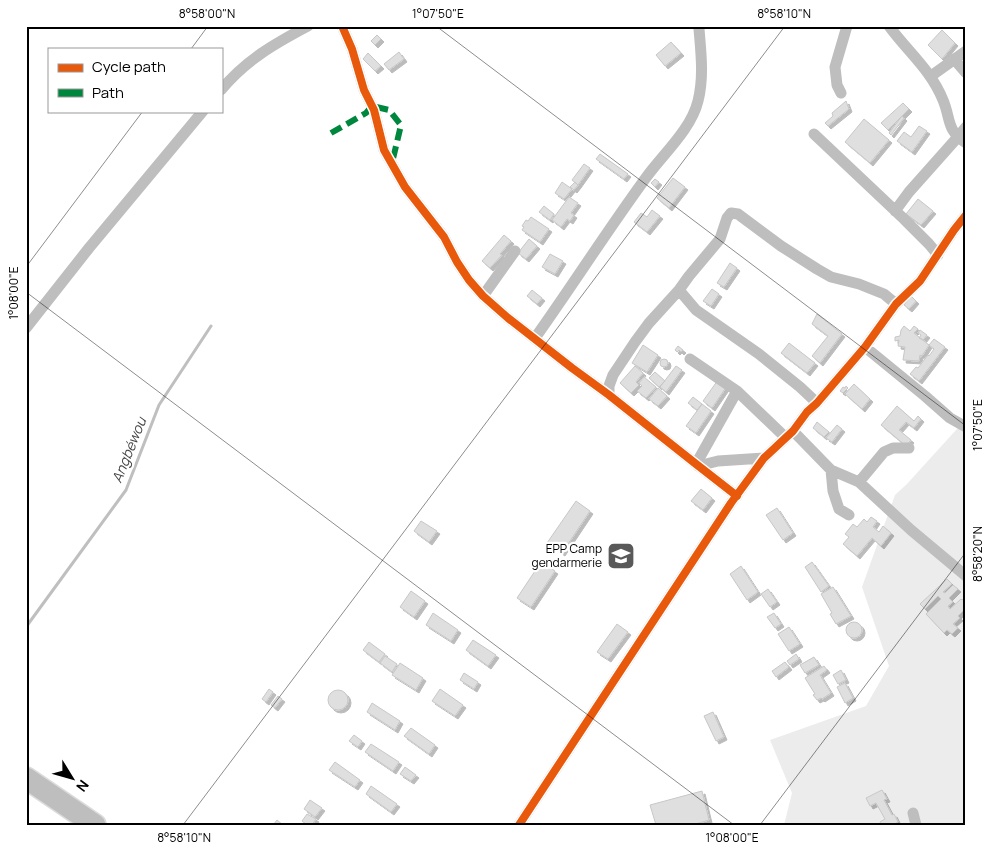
<svg xmlns="http://www.w3.org/2000/svg" width="992" height="851" font-family="Manrope,sans-serif">
	<defs>
		<filter id="shadow"><feDropShadow dx="3" dy="3" stdDeviation="0" flood-color="#0004"/></filter>
	</defs>
	<rect width="100%" height="100%" fill="#fff"/>
	<path fill="#ececec" d="M966,419V825H784L792,793L770,740L866,706L889,666L862,587L895,495L907,484Z"/>
	<g fill="none" stroke-linecap="round" stroke-linejoin="round">
		<path stroke="#bfbfbf" stroke-width="3" d="M26,627L126,490L159,405L211,326"/>
	</g>
	<path fill="#dfdfdf" stroke="#c7c7c7" filter="url(#shadow)" d="M942,30L955,43L942,59L928,45Z
		M377,35L381,39L375,45L371,41Z
		M671,42L681,53L665,66L656,55Z
		M399,52L404,59L389,70L384,64Z
		M368,53L381,66L375,71L363,59Z
		M846,101L849,109L828,126L825,123L833,116L832,113Z
		M903,103L909,109L888,130L881,123Z
		M902,116L904,118L891,135L889,133Z
		M864,119L889,140L870,163L845,142Z
		M919,126L927,131L912,152L897,141L904,132L911,137Z
		M600,154L628,174L624,179L596,159Z
		M584,164L590,168L578,185L572,180Z
		M673,178L685,187L669,208L657,198Z
		M655,179L659,182L655,187L651,183Z
		M562,182L572,189L564,199L555,193Z
		M575,182L578,185L574,190L570,187Z
		M569,197L578,203L571,213L574,215L570,221L567,219L561,227L552,220Z
		M918,199L933,211L921,225L906,214Z
		M544,206L554,214L550,220L539,212Z
		M652,210L660,216L647,232L634,222L641,213L647,217Z
		M531,217L549,229L540,242L522,230L524,227L522,226L526,220L528,221Z
		M504,235L511,241L500,254L502,255L490,268L482,261Z
		M529,239L537,246L526,259L518,253Z
		M550,254L563,261L555,274L542,267Z
		M730,263L737,268L724,287L717,283Z
		M712,289L719,294L711,306L703,301Z
		M532,290L542,298L537,304L527,296Z
		M911,296L916,301L909,309L904,305Z
		M817,314L842,334L820,363L812,356L828,336L812,324Z
		M904,326L910,331L914,326L918,329L914,333L929,345L922,356L920,355L919,361L903,360L905,347L898,346L899,340L895,341V337L900,336L901,330Z
		M920,330L927,335L923,340L919,338L921,335L918,333Z
		M934,339L945,347L919,381L910,374L916,367L918,368L928,355L929,356L934,349L929,345Z
		M789,343L815,363L807,373L781,353Z
		M643,345L658,355L647,372L632,363Z
		M678,346L683,350L681,352L679,350L677,352L675,350Z
		M660 363a4 4 0 1 1 8 0a4 4 0 1 1-8 0Z
		M635,366L643,373L636,382L639,385L631,393L620,383Z
		M676,366L682,370L666,392L660,387Z
		M655,372L665,381L659,387L649,378Z
		M644,377L656,387L646,398L637,391L642,386L639,383Z
		M718,380L727,386L712,408L703,401Z
		M854,384L870,399L862,409L845,394Z
		M846,386L848,388L843,393L840,391L843,387L845,388Z
		M658,388L667,396L658,406L649,399Z
		M693,397L702,404L697,410L688,403Z
		M702,404L711,411L696,433L686,426Z
		M897,406L914,421L918,416L921,419L914,428L906,422L899,430L911,440L906,446L881,425Z
		M817,422L829,432L824,437L813,428Z
		M837,425L842,429L832,442L826,438Z
		M701,489L712,498L703,510L691,501Z
		M576,501L590,511L562,553L547,543Z
		M777,508L793,533L783,540L766,515Z
		M871,517L877,521L873,527L879,532L883,526L891,533L881,546L872,538L857,556L843,544L849,537L845,534L853,524L857,527L864,519L867,522Z
		M421,521L437,531L429,542L414,531Z
		M541,562L555,571L531,607L517,598Z
		M812,562L829,586L821,592L805,567Z
		M741,566L758,592L747,600L730,574Z
		M947,579L952,584L943,592L945,593L953,585L958,589L949,598L953,602L948,606L950,609L961,599L962,600L966,597V608L958,616L960,618L953,624L958,628L952,634L947,630L944,633L926,614L941,599L938,596L925,609L920,604Z
		M833,587L851,616L836,624L830,614L832,613L821,594Z
		M768,589L777,602L770,607L761,594Z
		M411,591L425,601L414,617L400,607Z
		M433,613L458,630L451,641L426,625Z
		M774,613L781,624L775,628L767,617Z
		M846 630a8 8 0 1 1 16 0a8 8 0 1 1-16 0Z
		M617,624L628,632L608,659L597,652Z
		M789,627L800,644L789,651L778,634Z
		M473,640L496,655L488,666L466,650Z
		M369,642L385,654L379,662L363,650Z
		M796,654L799,659L790,665L787,661Z
		M385,656L397,664L392,672L380,663Z
		M814,657L819,665L805,673L800,665Z
		M785,662L789,667L776,677L772,671Z
		M400,663L423,678L416,690L392,675Z
		M824,666L827,670L820,675L831,693L822,699L821,698L817,700L813,695L815,694L805,678Z
		M841,670L846,680L838,684L833,675Z
		M464,673L478,682L474,689L460,680Z
		M845,683L853,698L845,703L837,687Z
		M269,689L273,692L266,702L262,699Z
		M440,689L463,705L455,716L432,701Z
		M328 700a10 10 0 1 1 20 0a10 10 0 1 1-20 0Z
		M278,696L282,699L275,708L271,705Z
		M372,703L400,721L395,730L367,712Z
		M713,712L724,737L716,741L704,716Z
		M411,728L435,745L429,754L404,736Z
		M354,735L362,741L358,747L349,741Z
		M371,744L399,762L393,771L365,752Z
		M335,762L360,780L355,787L329,770Z
		M405,767L416,775L411,781L400,774Z
		M371,786L397,804L391,812L366,794Z
		M882,790L887,799L884,800L892,815L894,814L898,822L893,825H881L880,822L885,819L876,803L870,806L866,798Z
		M702,791L709,820L692,825H656L650,805Z
		M310,800L322,808L315,817L304,809Z
		M307,814L316,819L312,825H307L302,821Z
		M277,820L283,825H273Z"/>
	<g fill="none" stroke-linecap="round" stroke-linejoin="round">
		<defs>
			<path id="highway" d="M26,778L95,825"/>
		</defs>
		<use href="#highway" stroke="#dbdbdb" stroke-width="24"/>
		<path stroke="#bebebe" stroke-width="11" d="M342,26L352,49L364,90L374,110L384,150L405,187L444,237L457,262L469,280L483,296L508,318L572,368L609,395L696,464L737,496
			M889,26C908,52 931,70 943,100C951,119 946,130 966,143
			M954,59L966,73
			M931,76L966,51
			M221,90C246,60 274,44 308,26
			M841,93L837,85L835,67L847,26
			M814,134L904,219L929,244L938,255
			M895,211L909,192L957,138L966,127
			M483,296L515,251
			M26,328L89,248L203,111
			M535,338C572,286 607,231 645,179C662,155 691,130 698,101C704,77 701,53 699,29L700,26
			M865,347L925,396L950,418L966,427
			M690,359L737,391L785,437
			M609,395V386L613,375L635,342L649,323L679,290
			M817,403L800,387L759,354L696,310L679,290L689,276L720,239L727,218L731,213L738,214L781,246L817,269L831,277L859,284L884,294L896,304
			M793,431L831,470L859,482L911,530L966,576
			M696,464L737,391
			M698,466L718,461L764,458
			M831,470L833,491L839,509L849,515
			M859,482L884,452L893,448H909
			M913,813L916,825
			M519,825L731,503L764,458L793,431L807,412L817,403L865,347L896,304L920,281L954,230L966,215"/>
		<use href="#highway" stroke="#bebebe" stroke-width="21"/>
		<path stroke="#00873e" stroke-width="6" stroke-dasharray="12 6" stroke-linecap="butt" d="M331,133L366,113L372,106L389,110L401,125L392,163"/>
		<defs>
			<path id="cycleway" d="M342,26L352,49L364,90L374,110L384,150L405,187L444,237L457,262L469,280L483,296L508,318L572,368L609,395L696,464L737,496
				M519,825L731,503L764,458L793,431L807,412L817,403L865,347L896,304L920,281L954,230L966,215"/>
		</defs>
		<use href="#cycleway" stroke="#fff" stroke-width="11"/>
		<use href="#cycleway" stroke="#e8590c" stroke-width="8"/>
	</g>
	<path fill="none" stroke="#000" stroke-width="1" stroke-opacity="0.45" d="M436,26L966,426M191,49L208,26M26,267L143,111M26,292L734,825M183,825L785,26M760,825L966,552"/>
	<defs>
		<symbol id="school-square" viewBox="-11 -11 22 22"><rect x="-9" y="-9" width="18" height="18" rx="4" fill="#595959" stroke="#fff"/><path d="M0-5L7-2L0 1L-7-2ZM-4 1L0 2.5L4 1V4Q0 6-4 4Z" fill="#fff"/></symbol>
	</defs>
	<g fill-rule="evenodd">
		<use href="#school-square" x="605" y="540" width="32" height="32"/>
	</g>
	<g text-anchor="middle" stroke-width="4.5" stroke-linejoin="round" paint-order="stroke">
		<g font-size="12" fill="#000" stroke="#fff" text-anchor="end">
			<text x="602" y="553">EPP Camp<tspan x="602" dy="14">gendarmerie</tspan></text>
		</g>
		<g font-size="14" font-style="italic" fill="#444" stroke="#fff">
			<text transform="translate(129 450) rotate(-68)" y="5">Angbéwou</text>
		</g>
	</g>
	<rect width="992" height="851" fill="none" stroke="#ffffff" stroke-width="55"/>
	<rect x="48" y="48" width="175" height="65" fill="#ffffff" stroke="#999999"/>
	<rect x="58" y="64" width="25" height="8" fill="#e8590c" stroke="#999999"/>
	<text x="92" y="72" font-size="15" fill="#000000">Cycle path</text>
	<rect x="58" y="89" width="25" height="8" fill="#00873e" stroke="#999999"/>
	<text x="92" y="98" font-size="15" fill="#000000">Path</text>
	<g transform="translate(72 778) rotate(127)" stroke="#ffffff" stroke-width="4" paint-order="stroke">
	<path d="M0-4L9 19L0 12L-9 19Z" fill="#000000"/>
	<text y="-8" font-size="14" font-weight="bold" text-anchor="middle" fill="#000000">N</text>
	</g>
	<rect x="28" y="28" width="936" height="796" fill="none" stroke="#000" stroke-width="2"/>
	<g font-size="12" text-anchor="middle" fill="#000">
		<text x="207" y="18">8°58'00"N</text>
		<text x="438" y="18">1°07'50"E</text>
		<text x="784" y="18">8°58'10"N</text>
		<text transform="translate(14 293) rotate(-90)" y="4">1°08'00"E</text>
		<text transform="translate(978 425) rotate(-90)" y="4">1°07'50"E</text>
		<text transform="translate(978 554) rotate(-90)" y="4">8°58'20"N</text>
		<text x="184" y="842">8°58'10"N</text>
		<text x="732" y="842">1°08'00"E</text>
	</g>
</svg>
